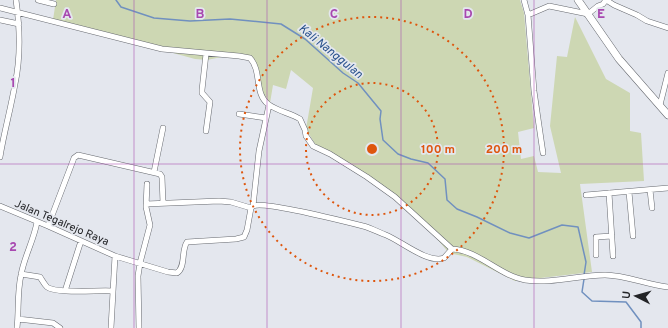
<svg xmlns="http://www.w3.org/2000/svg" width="668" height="328" font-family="Overpass,sans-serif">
	<rect width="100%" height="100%" fill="#e4e7ee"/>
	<path fill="#cdd7b3" d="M56,0H520L524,13L534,128L518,132L521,159L534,156L538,172L561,173L550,126L557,56L567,57L575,17L606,79L630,93V131L641,133L644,181L580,184L592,272L515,281L467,257L449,253L427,227L394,197L315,144L306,129L313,88L291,70L286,89L273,85L270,103L266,100L250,61L236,54L207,60L195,59L53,20Z"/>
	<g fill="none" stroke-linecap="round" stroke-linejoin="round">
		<path stroke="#7090bf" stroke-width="1.5" d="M116,0L121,7L154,18L190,21L230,19L281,24L305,39L343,73L358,83L381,111L380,119L383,140L398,154L411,159L428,163L445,179L447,200L457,209L477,217L510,233L529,238L562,225L578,227L586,262L584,275
			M584,279L582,292L592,301L626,302L641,322V328"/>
		<defs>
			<path id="street" d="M38,0L54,4
				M524,0L528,15L534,91L543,153
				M606,0L614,5L637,15L647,21L668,28
				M0,8L162,49L239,56L250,58C262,71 254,93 268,104C277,111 290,113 300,119L305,130L306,136L313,146L330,154L367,177L395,197L452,249
				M528,15L549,6L588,14L598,6L603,4L606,0
				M0,20L19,24
				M206,54L202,90V93L210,102L206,131
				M660,105L668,73
				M239,114L266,118
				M0,157C4,132 11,108 15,84C21,56 20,28 16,0
				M154,172L163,128
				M650,190L652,208
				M629,192L633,236
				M609,193L613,256
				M586,195L668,188
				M146,204L219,201L231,202L251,208
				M0,206L48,226L115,256L168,272L177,273C186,267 181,250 187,242L236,239L244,237L247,230L251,208L253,206C263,201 347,222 363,226C371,228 378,232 386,235C401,241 428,264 444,258L452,249C478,250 500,276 525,280C552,284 579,275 605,275C626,275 647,285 668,287
				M253,206L259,151L269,105
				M48,226L74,158L78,155L160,174L162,177L163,203
				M596,255V237L612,236
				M21,274L40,277C42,280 44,284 47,287C56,294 99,290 112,291
				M65,291L81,241
				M18,319L53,323L60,328
				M17,328C19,310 17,293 21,275C24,257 34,240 37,222
				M111,328L115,256
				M139,328L138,276L140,263L150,225L146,207L147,184"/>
			<path id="secondary" d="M578,0L619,59L668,115"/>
		</defs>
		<use href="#street" stroke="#66696f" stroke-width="6"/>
		<use href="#secondary" stroke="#66696f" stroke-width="8"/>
		<use href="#street" stroke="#fff" stroke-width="5"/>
		<use href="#secondary" stroke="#fff" stroke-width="7"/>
	</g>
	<path fill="none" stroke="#a848b0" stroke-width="1" stroke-opacity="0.55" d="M134,0V328M267,0V328M401,0V328M534,0V328M0,164H668"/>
	<g fill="none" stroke="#de560d" stroke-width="2" stroke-dasharray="2 4">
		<circle cx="372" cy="149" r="66"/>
		<circle cx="372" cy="149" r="132"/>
	</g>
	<g text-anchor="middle" stroke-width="3.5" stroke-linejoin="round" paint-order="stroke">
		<g font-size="11" fill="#232427" stroke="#e4e7ee">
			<text transform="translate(62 222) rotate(23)" y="4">Jalan Tegalrejo Raya</text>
		</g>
		<g font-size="12" font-style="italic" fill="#27508c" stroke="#e4e7ee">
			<text transform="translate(331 51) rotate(39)" y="4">Kali Nanggulan</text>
		</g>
	</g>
	<g font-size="13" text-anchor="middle" font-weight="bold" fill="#a848b0" stroke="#e4e7ee" stroke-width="3.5" stroke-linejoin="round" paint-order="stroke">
		<text x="67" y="18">A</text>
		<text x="200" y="18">B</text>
		<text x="334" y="18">C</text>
		<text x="468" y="18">D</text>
		<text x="601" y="18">E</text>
		<text x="13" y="87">1</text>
		<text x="13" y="251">2</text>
	</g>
	<circle cx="372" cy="149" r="6" fill="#de560d" stroke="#e4e7ee" stroke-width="2"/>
	<g font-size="12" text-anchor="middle" font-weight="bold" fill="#de560d" stroke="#e4e7ee" stroke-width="3.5" stroke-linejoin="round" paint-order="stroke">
		<text x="438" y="153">100 m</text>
		<text x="504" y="153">200 m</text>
	</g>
	<g transform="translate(636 296) rotate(276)" stroke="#e4e7ee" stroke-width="3" paint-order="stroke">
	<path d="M0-3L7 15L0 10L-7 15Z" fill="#232427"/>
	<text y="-6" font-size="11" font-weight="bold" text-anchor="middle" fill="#232427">U</text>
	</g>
</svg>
